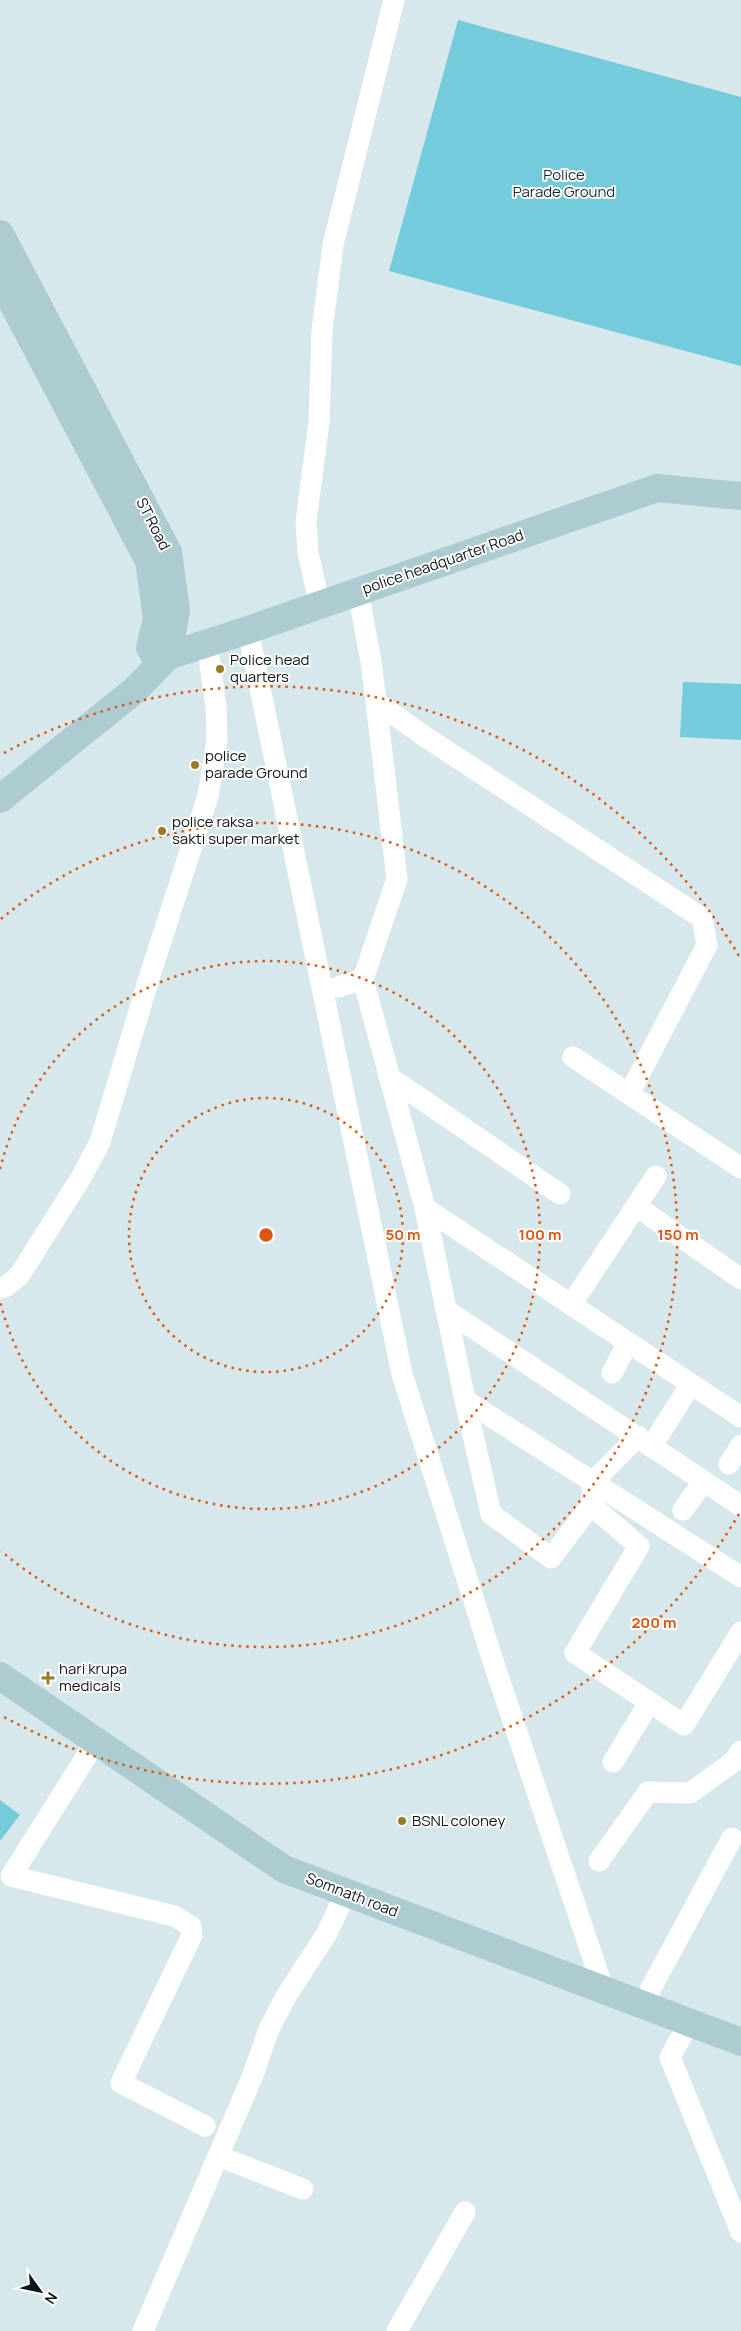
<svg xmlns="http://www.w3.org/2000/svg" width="741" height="2331" font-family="Manrope,sans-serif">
	<rect width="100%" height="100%" fill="#d6e8ec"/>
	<path fill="#73cbdb" d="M458,20L741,97V366L389,271Z
		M683,682L741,684V740L680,737Z
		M0,1800L20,1815L0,1841Z"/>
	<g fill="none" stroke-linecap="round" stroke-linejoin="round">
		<path stroke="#fff" stroke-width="21" d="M358,592L371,661L376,702L424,736L702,918L707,945L629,1094
			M320,605L308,553L306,522L319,422L322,331L333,245L394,0
			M248,630L402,1374L494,1664L604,1991
			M363,979L425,1208L741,1417
			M338,987L363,979L397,879L376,702
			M573,1057L741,1168
			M389,1077L560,1194
			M636,1206L741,1279
			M425,1208L465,1400L741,1577
			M0,1288L5,1287L19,1276L82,1176L100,1142L150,975L208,796L217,741L216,707L207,643
			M571,1305L656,1176
			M446,1310L741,1506
			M612,1373L628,1343
			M465,1400L491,1514L551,1558L591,1505
			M638,1436L593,1482L591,1505L639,1546L575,1653L684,1725L741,1632
			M651,1447L691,1384
			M729,1464L741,1445
			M683,1510L704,1481
			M96,1741L11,1876L174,1916L191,1926L192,1935L121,2083L205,2126
			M613,1762L649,1703
			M599,1861L648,1792L690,1793L733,1762L741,1751
			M642,2005L732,1838
			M689,2023L670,2057L741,2232
			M218,2156L303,2189
			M143,2331L253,2075L269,2029L285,1998L327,1933L346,1893
			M397,2331L465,2212"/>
		<path stroke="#acccd1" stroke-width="28" d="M0,234L168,552L176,610L168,656L135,690L0,799
			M0,279L149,561L157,619L150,648
			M153,653L168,656L248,630L657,488L741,496
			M0,1676L284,1869L741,2042"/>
	</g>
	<g fill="none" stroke="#dd560d" stroke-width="2.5" stroke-dasharray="2.5 5">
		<circle cx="266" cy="1235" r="137"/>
		<path d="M0 1169A274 274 0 1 1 0 1301"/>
		<path d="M1 919A412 412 0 1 1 1 1551"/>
		<path d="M739 1514A549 549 0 0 1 4 1717M4 753A549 549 0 0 1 739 956"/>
	</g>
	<g fill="#987c24" stroke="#fff" stroke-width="2">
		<circle cx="220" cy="669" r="5"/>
		<circle cx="195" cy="765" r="5"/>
		<circle cx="162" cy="831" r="5"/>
		<path d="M45.5 1670.5h5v5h5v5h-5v5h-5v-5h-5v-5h5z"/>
		<circle cx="402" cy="1821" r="5"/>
	</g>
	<g text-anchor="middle" stroke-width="4" stroke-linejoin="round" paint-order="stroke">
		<g font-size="15" fill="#182d31" stroke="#fff">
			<text x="564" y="180">Police<tspan x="564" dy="17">Parade Ground</tspan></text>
		</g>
		<g font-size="15" fill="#0f1617" stroke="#fff">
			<text transform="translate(153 524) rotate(63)" y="5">ST Road</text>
			<text transform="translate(443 562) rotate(-19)" y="5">police headquarter Road</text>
			<text transform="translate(352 1895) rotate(21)" y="5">Somnath road</text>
		</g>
		<g font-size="15" fill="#0f1617" stroke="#fff" text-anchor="start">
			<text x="230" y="665">Police head<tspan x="230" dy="17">quarters</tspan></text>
			<text x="205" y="761">police<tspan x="205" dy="17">parade Ground</tspan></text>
			<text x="172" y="827">police raksa<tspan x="172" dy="17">sakti super market</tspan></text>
			<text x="59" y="1674">hari krupa<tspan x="59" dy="17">medicals</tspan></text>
			<text x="412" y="1826">BSNL coloney</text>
		</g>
	</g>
	<circle cx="266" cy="1235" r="8" fill="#dd560d" stroke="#fff" stroke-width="2.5"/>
	<g font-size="15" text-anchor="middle" font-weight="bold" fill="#dd560d" stroke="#fff" stroke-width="4" stroke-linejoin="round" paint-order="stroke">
		<text x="403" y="1240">50 m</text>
		<text x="540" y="1240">100 m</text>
		<text x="678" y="1240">150 m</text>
		<text x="654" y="1628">200 m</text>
	</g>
	<g transform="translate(40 2291) rotate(123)" stroke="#ffffff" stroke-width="4" paint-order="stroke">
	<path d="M0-4L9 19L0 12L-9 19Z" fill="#0f1617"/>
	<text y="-8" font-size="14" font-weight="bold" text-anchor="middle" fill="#0f1617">N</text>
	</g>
</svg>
